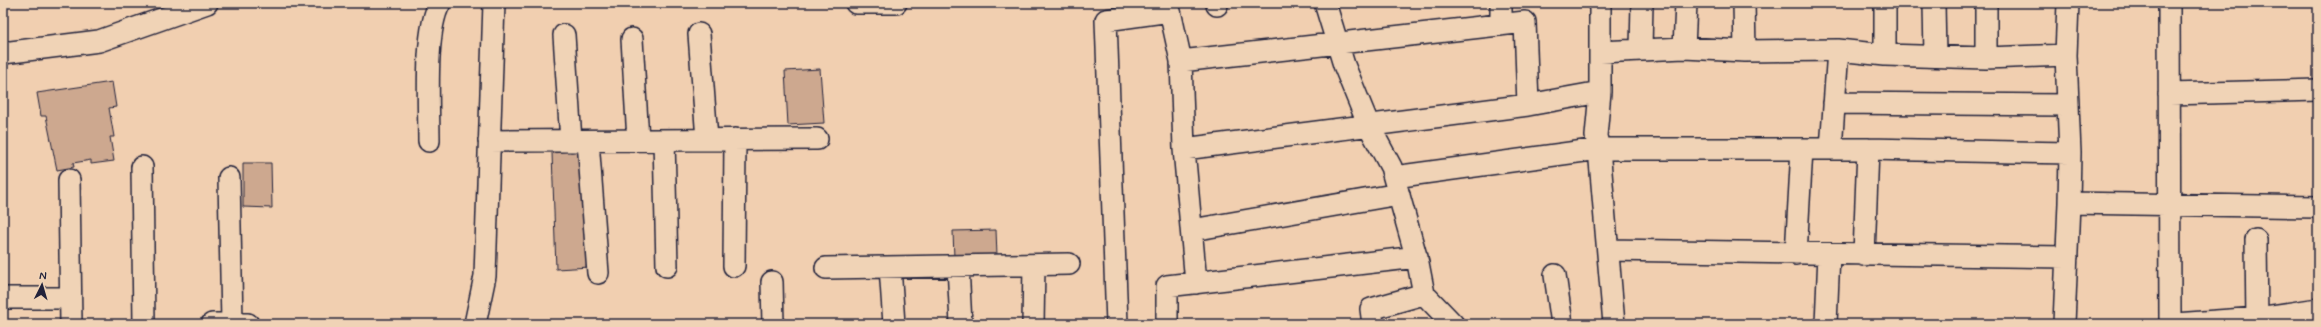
<svg xmlns="http://www.w3.org/2000/svg" width="2321" height="327" font-family="Mynerve,sans-serif">
	<rect width="100%" height="100%" fill="#f1cfb0"/>
	<filter id="ink" filterUnits="userSpaceOnUse"><feTurbulence type="fractalNoise" baseFrequency=".025" numOctaves="2"/><feDisplacementMap in="SourceGraphic" scale="8" xChannelSelector="R" yChannelSelector="G"/><feConvolveMatrix kernelMatrix="1 2 1 2 8 2 1 2 1" color-interpolation-filters="sRGB"/></filter>
	<g filter="url(#ink)">
		<path fill="#cda88f" stroke="#22223b" d="M820,69L824,123L788,125L785,71Z
			M112,82L116,107L109,108L114,137H110L114,161L91,164V160L73,163L74,167L57,170L46,116H41L37,93Z
			M584,150L590,267L556,269L552,153Z
			M243,163H271L272,208L243,207Z
			M996,230L997,256L954,258L953,231Z"/>
		<g fill="none" stroke-linecap="round" stroke-linejoin="round">
			<defs>
				<path id="minor" d="M856,3H896
					M1325,3L1344,65L1369,126L1391,167L1418,263L1424,294
					M1600,3V92L1596,136L1599,149L1614,324
					M1744,3L1745,51
					M1885,3V55
					M1934,3L1935,56
					M1986,3V58
					M2169,3L2170,324
					M1217,5V3
					M1501,25V3
					M699,34L707,139
					M564,35L571,141
					M632,39L638,140
					M1684,48L1686,3
					M1641,49L1642,3
					M1600,52L1684,48L1745,51L1838,50L1885,55L1986,58L2066,55
					M3,53L99,41L207,3
					M1181,61L1525,22L1528,105
					M2169,94L2318,90
					M1834,103L2068,105
					M664,140L667,266
					M429,141C429,107 424,30 440,3
					M489,141L817,139
					M588,141L598,273
					M1184,149L1528,105L1600,92
					M1831,149L1838,50
					M142,167L144,324
					M1394,177L1599,149H1868L2070,153
					M229,178L232,323
					M69,180L71,324
					M2069,203L2318,207
					M1192,230L1399,194
					M2256,240L2257,324
					M1608,250L2067,257
					M1796,254L1802,149
					M1864,255L1868,149
					M734,266L735,139
					M958,266L961,324
					M890,267L894,324
					M826,268L1069,264
					M1555,275L1562,324
					M772,282L773,324
					M3,298H70
					M212,324H248
					M475,324L485,276L494,3
					M1033,324L1034,265
					M1117,324L1106,20L1170,11L1181,61L1184,149L1196,283
					M1167,324V286L1417,257
					M1373,324L1371,309L1424,294L1453,324
					M1826,324L1829,254
					M2064,324L2069,203L2070,153L2066,55L2068,3
					M2175,324L2258,318L2318,309"/>
			</defs>
			<use href="#minor" stroke="#22223b" stroke-width="24"/>
			<use href="#minor" stroke="#f0d3b6" stroke-width="21"/>
		</g>
	</g>
	<rect width="2321" height="327" fill="none" stroke="#f0d3b6" stroke-width="16"/>
	<rect x="8" y="8" width="2305" height="311" fill="none" stroke="#22223b" stroke-width="1.5" filter="url(#ink)"/>
	<g transform="translate(42 285) rotate(5)" stroke="#f0d3b6" stroke-width="3" paint-order="stroke">
	<path d="M0-3L7 15L0 10L-7 15Z" fill="#22223b"/>
	<text y="-6" font-size="11" font-weight="bold" text-anchor="middle" fill="#22223b">N</text>
	</g>
</svg>
